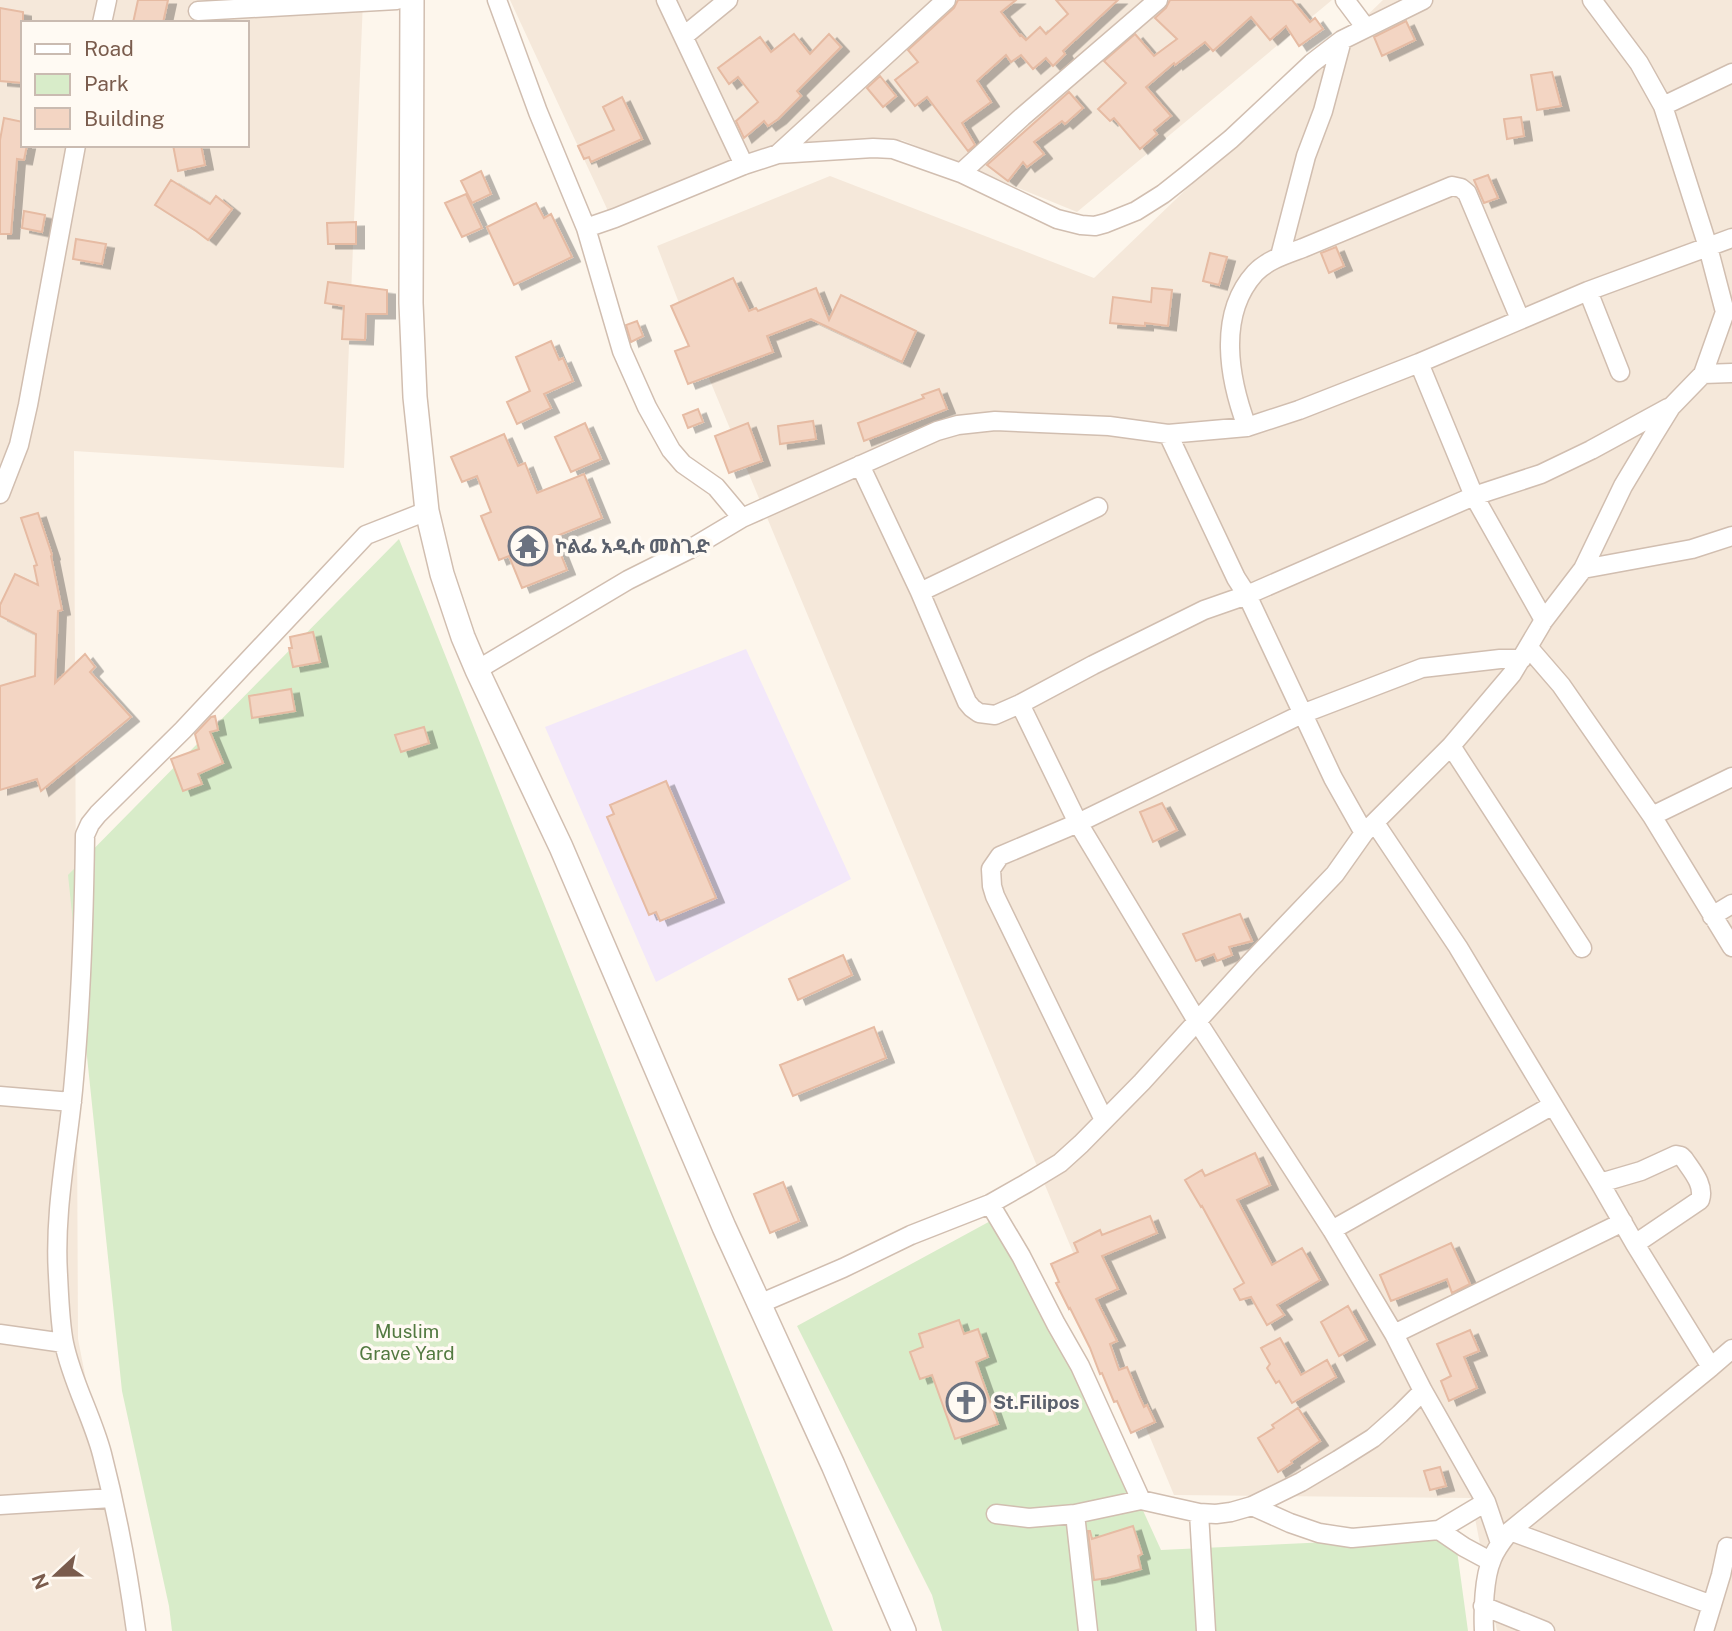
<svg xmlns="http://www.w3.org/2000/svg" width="1732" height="1631" font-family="'Public Sans','Noto Sans Ethiopic',sans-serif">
	<defs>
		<filter id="shadow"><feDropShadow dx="8" dy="4.5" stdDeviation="0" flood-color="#0004"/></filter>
	</defs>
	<rect width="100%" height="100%" fill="#fdf6ec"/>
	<path fill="#f5e8da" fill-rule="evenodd" d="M0,0H363L344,468L74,451L78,1339L135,1631H0ZM23,23H247V145H23Z
		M510,0H1332L1077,212L902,140L752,153L615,226Z
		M1383,0H1732V1631H1497L1471,1498L1174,1495L696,347L657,246L830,176L1094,278Z"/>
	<path fill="#f3e8fa" d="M746,649L851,879L656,982L545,727Z"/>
	<path fill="#d8ecc9" d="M399,539L833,1631H172L169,1606L122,1391L68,875Z
		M1007,1212L1161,1550L1455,1536L1468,1631H942L932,1595L797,1326Z"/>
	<path fill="#f3d5c3" stroke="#e6bba3" stroke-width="2" filter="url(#shadow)" d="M138,0H168L163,23H133Z
		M958,0H1016L1001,12L1020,36L1021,35L1026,40L1040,27L1046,34L1068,14L1056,0H1118L1063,51L1065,54L1053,66L1046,58L1033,69L1021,55L1011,62L1006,55L977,81L991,102L962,123L975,145L968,151L927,97L915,106L895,80L918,62L908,50L954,8Z
		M1170,0H1292L1310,22L1315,18L1323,29L1299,46L1286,26L1270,40L1251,17L1213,51L1205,42L1175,65L1174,63L1146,87L1171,116L1154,130L1157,134L1140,149L1114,118L1110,121L1098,109L1126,83L1104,61L1135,34L1154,56L1177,39L1155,18L1166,8Z
		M0,8L23,12V83L0,81Z
		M1406,21L1415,40L1382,56L1374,37Z
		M794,34L810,54L829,34L841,47L797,91L801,96L778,119L768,126L764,121L744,138L736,121L758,102L738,77L729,84L718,68L760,37L771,52Z
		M1552,72L1561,106L1537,110L1531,75Z
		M880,76L896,96L883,107L867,88Z
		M1069,92L1083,108L1065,124L1062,121L1034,142L1044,154L1027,167L1023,162L1008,181L987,165Z
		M622,97L642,139L591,162L589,157L584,159L578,146L614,130L603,107Z
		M1521,117L1524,136L1507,139L1504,119Z
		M4,118L23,122V145H27L24,160L17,159L11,234H0V140Z
		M173,145H201L205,165L178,171Z
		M481,171L491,194L472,203L461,181Z
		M1488,175L1498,198L1484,203L1474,180Z
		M171,180L210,204L216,196L232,209L208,240L196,231L155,205Z
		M466,194L482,228L462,237L445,203Z
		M536,203L544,218L551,214L572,257L514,285L487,227Z
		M24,211L45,215L42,232L22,228Z
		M356,222V244H328L327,223Z
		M76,239L106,244L102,264L73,259Z
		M1336,247L1344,266L1329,273L1321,253Z
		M1210,253L1227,257L1219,285L1203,281Z
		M733,278L749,311L756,308L758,311L816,288L829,320L841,295L916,331L902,362L811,319L767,336L773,352L688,384L675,351L689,346L671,306Z
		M328,282L387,290V314H366L365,340L342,339L344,306L325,303Z
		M1152,288L1172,290L1168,326L1145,323V326L1110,323L1113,297L1151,302Z
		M637,321L643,336L631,342L626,325Z
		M551,341L559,360L563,358L573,381L544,394L551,408L517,424L507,402L530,391L516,357Z
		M939,389L947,409L864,441L858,423L924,398L922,395Z
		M698,409L703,422L688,428L683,415Z
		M813,421L816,439L780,444L778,426Z
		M585,423L601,459L571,472L555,437Z
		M748,423L762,461L729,473L715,436Z
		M504,434L518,466L525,463L537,493L584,474L602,518L554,537L567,570L522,588L509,556L499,560L481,516L491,512L477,476L462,482L451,457Z
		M38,513L52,555L51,556L62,610L58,611L55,683L85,654L95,667L90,672L131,717L41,791L37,779L0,790V686L35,676L36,634L0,616V605L15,574L38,585L34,566L37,565L21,518Z
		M313,632L320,662L293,667L289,648H292L290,637Z
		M291,689L295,711L252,718L249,696Z
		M215,716L218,730L210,732L223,763L198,774L202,784L183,791L171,759L199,749L195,734L211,717Z
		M424,727L429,743L401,752L395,735Z
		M666,781L716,898L660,921L656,912L649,915L607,817L614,814L610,805Z
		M1162,803L1177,830L1153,842L1140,812Z
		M1240,914L1252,941L1229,947L1232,955L1217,961L1214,954L1196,961L1183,934Z
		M843,955L852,975L798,1000L789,979Z
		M874,1027L886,1058L793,1096L780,1065Z
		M1255,1153L1270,1185L1237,1200L1272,1265L1302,1248L1320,1280L1277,1305L1284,1315L1267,1325L1251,1297L1240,1300L1234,1289L1244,1283L1202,1206L1201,1207L1185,1180L1202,1170L1205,1176Z
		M783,1182L799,1221L770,1233L754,1194Z
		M1150,1216L1157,1233L1102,1256L1118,1289L1096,1299L1117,1341L1110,1344L1119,1370L1127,1367L1139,1396L1144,1407L1147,1405L1155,1422L1131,1433L1117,1401L1114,1402L1102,1373L1100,1374L1090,1348L1070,1308L1069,1309L1056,1283L1059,1282L1051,1264L1078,1252L1074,1243L1100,1230L1102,1235Z
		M1451,1243L1470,1284L1452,1293L1447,1279L1391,1301L1380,1275Z
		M1348,1306L1367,1340L1339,1356L1321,1322Z
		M959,1320L964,1334L978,1329L988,1357L976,1362L998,1424L955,1439L932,1375L920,1379L910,1352L923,1347L919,1334Z
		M1470,1330L1479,1351L1464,1357L1477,1388L1449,1401L1441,1381L1451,1376L1437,1344Z
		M1280,1338L1301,1375L1327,1360L1336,1377L1292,1403L1279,1381L1276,1383L1267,1368L1270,1364L1261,1348Z
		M1298,1408L1320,1441L1291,1461L1292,1463L1278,1472L1258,1438L1274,1428L1272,1425Z
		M1440,1467L1446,1486L1430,1490L1424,1471Z
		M1133,1526L1142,1554L1138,1556L1141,1569L1107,1578L1094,1580L1088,1531H1090L1092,1539Z"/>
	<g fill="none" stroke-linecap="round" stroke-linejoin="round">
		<defs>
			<path id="minor" d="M497,0L538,112L586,228L622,351L647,407L671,450L683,464L716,487L742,518
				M666,0L744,165
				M1345,0L1366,28
				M198,11L397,0
				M102,23L107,0
				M684,36L728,0
				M1663,106L1732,73
				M778,154L946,0
				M961,173L1022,117L1158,0
				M586,228L615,218L744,165L778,154L873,148L893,149L961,173L1057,219L1081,225L1095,226L1106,223L1136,211L1163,194L1187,175L1231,139L1312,63L1342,40L1423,0
				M1280,256L1306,156L1323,111L1342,40
				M1588,291L1620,372
				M1703,374L1732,373
				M1247,427C1229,379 1217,315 1255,273C1267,260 1287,254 1303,248L1452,186L1461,188L1467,193L1520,319
				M1168,434L1236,578L1247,595L1333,778L1364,833
				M860,465L920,592L967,702L972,708L979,713L995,715L1020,704L1093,665L1204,610L1247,595L1474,496L1419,363
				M0,494L19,445L28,405L76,145
				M1583,569L1692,549L1732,536
				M920,592L1098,507
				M1544,620L1474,496L1541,474L1591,450L1668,408
				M1529,648L1561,685L1652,816L1732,947
				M477,670L628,580L690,549L742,518L937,431L958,425L995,421L1109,426L1168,434L1247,427L1299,410L1419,363L1588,291L1732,238
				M1020,704L1078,823L1197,1021L1332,1230L1394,1334L1423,1391L1486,1502L1500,1543
				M1451,746L1582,948
				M1652,816L1732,777
				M1375,823L1458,947L1600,1183L1635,1244L1711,1367L1510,1531C1503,1540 1496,1548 1492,1559C1484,1577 1483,1611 1484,1631
				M1712,916L1732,904
				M0,1096L72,1102
				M1104,1120L995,896L992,886L991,869L1000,856L1078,823L1302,714L1422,668L1500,659H1522
				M1600,1183L1641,1171L1676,1155L1681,1156L1684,1159C1692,1171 1705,1185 1700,1200L1635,1244
				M990,1204L1021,1256L1056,1324L1080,1366L1141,1500
				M1332,1230L1553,1105
				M759,1304L843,1268L911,1235L990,1204L1027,1183L1060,1163L1081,1144L1142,1082L1250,963L1335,874L1364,833L1451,746L1512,674L1544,620L1583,569L1623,486L1653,436L1671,407L1703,374L1725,312L1708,247L1663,106L1639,63L1592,0
				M0,1334L64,1343
				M1394,1334L1623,1222
				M1711,1367L1732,1349
				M0,1505L112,1498
				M1252,1506L1290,1523L1319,1533L1352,1538L1439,1530L1486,1502
				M1199,1513L1206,1631
				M996,1514L1029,1518L1075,1514L1141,1500L1199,1513L1216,1514L1231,1512L1252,1506L1301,1482L1338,1460L1373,1438L1400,1414L1423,1391
				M1075,1514L1088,1631
				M1439,1530L1464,1547L1490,1561
				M1510,1531L1712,1605
				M1483,1606L1545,1631
				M136,1631C128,1572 117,1512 102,1454C92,1416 72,1382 64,1343C60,1324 59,1295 58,1275C54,1212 67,1152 73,1090C81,1005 84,921 85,835L90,824L98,814L183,730L366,535L427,511
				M1704,1631L1721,1575L1727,1547L1732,1548"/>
			<path id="tertiary" d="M412,0L411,303L415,397L427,511L442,574L463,637L477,670L561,847L724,1227L833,1465L904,1631"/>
		</defs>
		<use href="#minor" stroke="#d1beb0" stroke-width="21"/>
		<use href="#tertiary" stroke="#d1beb0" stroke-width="26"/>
		<use href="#minor" stroke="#fff" stroke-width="18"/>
		<use href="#tertiary" stroke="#fff" stroke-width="23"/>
	</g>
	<defs>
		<symbol id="temple-ring" viewBox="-11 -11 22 22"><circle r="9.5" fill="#fffaf3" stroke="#6b7280" stroke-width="1.5"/><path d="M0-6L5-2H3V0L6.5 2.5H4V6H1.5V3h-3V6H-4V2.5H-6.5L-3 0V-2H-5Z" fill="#6b7280"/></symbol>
		<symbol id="church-ring" viewBox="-11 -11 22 22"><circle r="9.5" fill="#fffaf3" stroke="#6b7280" stroke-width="1.5"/><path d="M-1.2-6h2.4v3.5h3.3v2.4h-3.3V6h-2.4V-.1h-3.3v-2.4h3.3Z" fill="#6b7280"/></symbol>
	</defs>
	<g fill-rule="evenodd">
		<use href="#temple-ring" x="506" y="524" width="44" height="44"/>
		<use href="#church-ring" x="944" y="1380" width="44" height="44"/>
	</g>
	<g text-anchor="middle" stroke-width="7" stroke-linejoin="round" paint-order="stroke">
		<g font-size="19" font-weight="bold" fill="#5b616d" stroke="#fffaf3" text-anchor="start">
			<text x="555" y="553">ኮልፌ አዲሱ መስጊድ</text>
			<text x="993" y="1409">St.Filipos</text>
		</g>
		<g font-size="19" fill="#537a41" stroke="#fffaf3">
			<text x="407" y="1338">Muslim<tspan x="407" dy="22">Grave Yard</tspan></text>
		</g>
	</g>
	<rect x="21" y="21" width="228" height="126" fill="#fffaf3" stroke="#cabbb1" stroke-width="2"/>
	<rect x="35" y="44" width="35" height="10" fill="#ffffff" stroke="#cabbb1" stroke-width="2"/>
	<text x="84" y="56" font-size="21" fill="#7a5c4d">Road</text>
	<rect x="35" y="74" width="35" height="21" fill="#d8ecc9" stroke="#cabbb1" stroke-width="2"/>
	<text x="84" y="91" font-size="21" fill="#7a5c4d">Park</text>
	<rect x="35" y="108" width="35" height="21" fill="#f3d5c3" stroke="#cabbb1" stroke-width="2"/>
	<text x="84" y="126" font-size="21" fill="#7a5c4d">Building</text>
	<g transform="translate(56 1575) rotate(248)" stroke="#fffaf3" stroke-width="5" paint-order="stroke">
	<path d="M0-5L12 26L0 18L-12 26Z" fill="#7a5c4d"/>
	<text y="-10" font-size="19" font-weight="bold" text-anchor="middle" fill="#7a5c4d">N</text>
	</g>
</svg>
